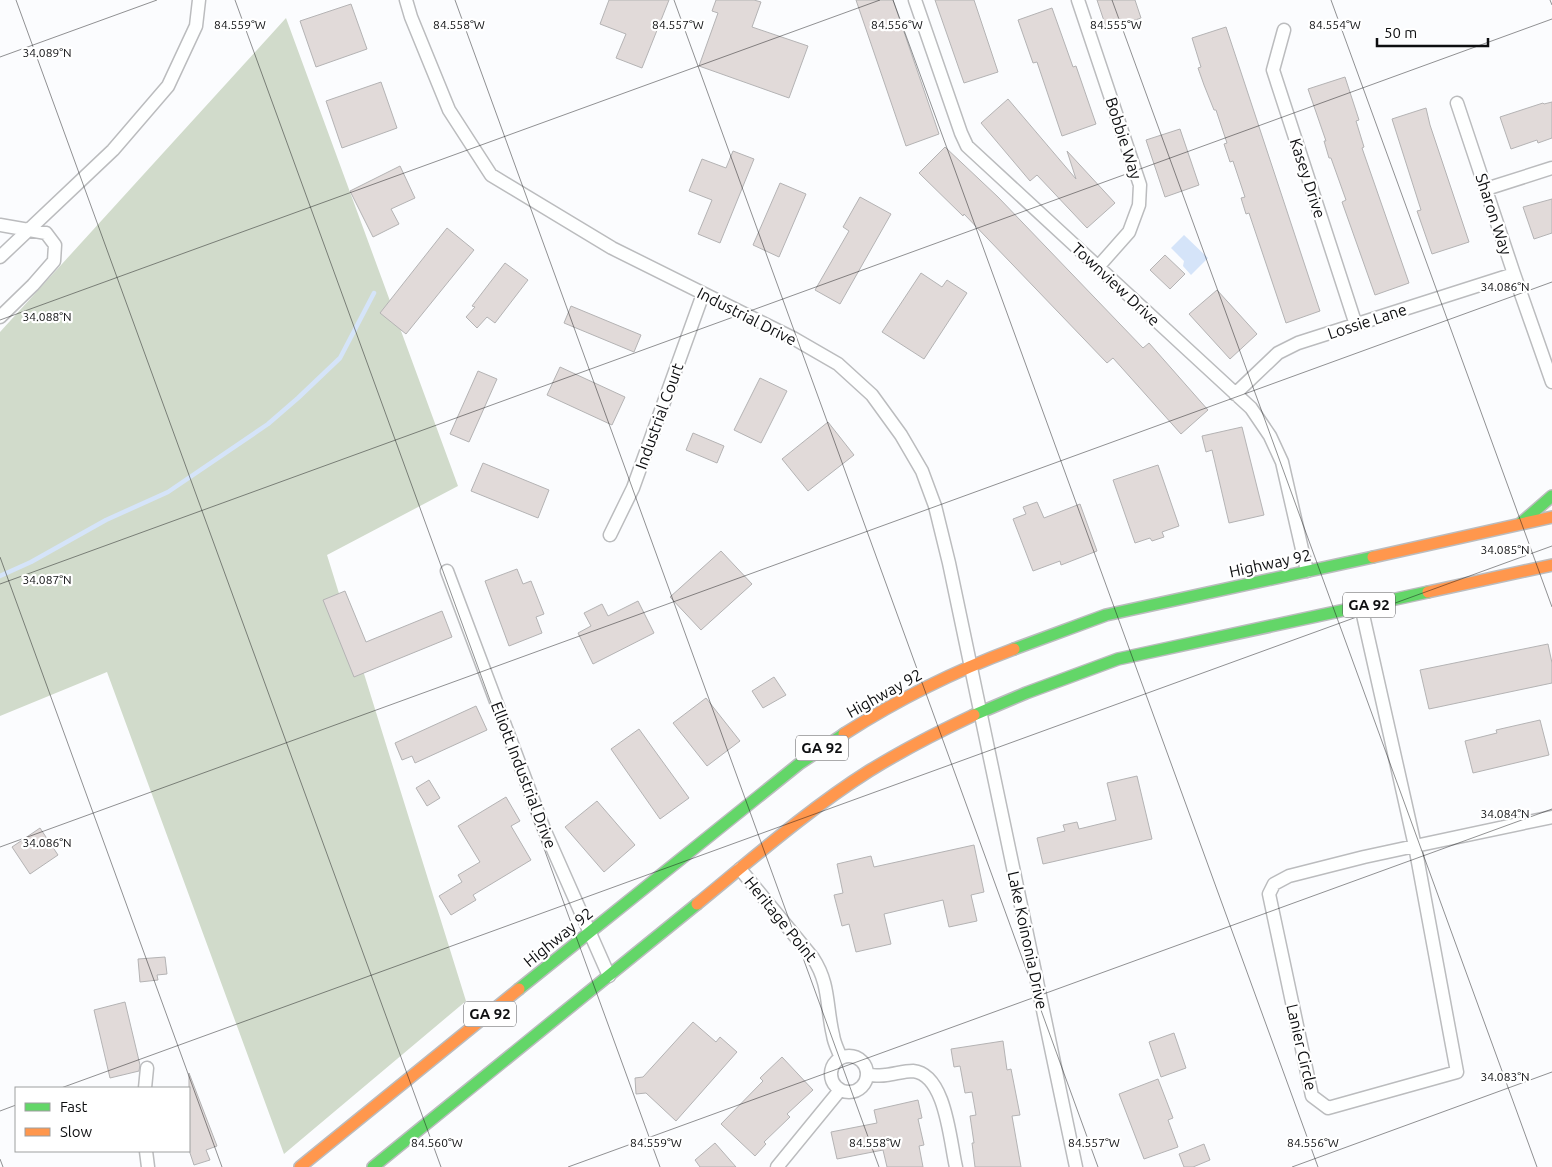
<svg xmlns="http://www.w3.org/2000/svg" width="1552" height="1167" font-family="Ubuntu,sans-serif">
	<rect width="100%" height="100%" fill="#fbfcfe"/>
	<path fill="#d1dbcb" d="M286,18L458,486L327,555L466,1001L284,1154L107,672L0,716V332Z"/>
	<path fill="#d5e4f9" d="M1184,235L1208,258L1191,275L1183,266L1184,261L1171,248Z"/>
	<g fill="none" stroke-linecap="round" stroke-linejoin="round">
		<path stroke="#d5e4f9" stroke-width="4.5" d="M0,576L31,562L106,520L168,492L268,424L298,398L340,358L374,293"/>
	</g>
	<path fill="#e1dad9" stroke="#b4b3b4" d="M609,0H669L642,68L616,58L626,34L600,24Z
		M716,0H754L761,2L752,27L808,46L789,98L699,66L718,13L712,11Z
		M856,0H893L939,134L906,146Z
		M935,0H974L998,72L964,83Z
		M1097,0H1135L1141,18L1107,30Z
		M351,4L367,49L316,67L300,21Z
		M1052,8L1073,67L1076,66L1096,124L1062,136L1037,62L1033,63L1018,20Z
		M1226,27L1320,311L1286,323L1249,213L1246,214L1241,198L1245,197L1233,161L1230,162L1224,144L1227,143L1216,110H1214L1204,85L1198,68L1201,67L1192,38Z
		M1345,77L1359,120L1356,121L1364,147L1362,148L1409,283L1375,295L1342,202L1346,200L1331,158H1329L1324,141H1326L1308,89Z
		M381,82L397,128L342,148L326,101Z
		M1008,99L1076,179L1067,151L1115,203L1087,228L1037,175L1030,181L981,123Z
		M1552,102V138L1538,143L1537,140L1511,149L1500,117L1543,103L1544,104Z
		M1426,108L1430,125L1469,242L1432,254L1417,211L1421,210L1392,119Z
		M1180,129L1199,185L1165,197L1146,140Z
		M945,147L998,197L1143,348L1149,343L1208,410L1181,434L1113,358L1107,363L964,214L963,216L919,173Z
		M733,151L754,159L720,243L698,234L712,200L689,191L702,159L726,168Z
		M400,166L415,198L391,209L399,224L373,237L350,191Z
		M780,183L806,194L779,257L753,245Z
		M860,197L891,214L840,304L815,290L849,231L843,227Z
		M1552,199V233L1534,239L1523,207Z
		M447,228L474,250L406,334L380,313Z
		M1165,255L1185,274L1170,289L1150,270Z
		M505,263L528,280L495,323L487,317L477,328L466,317L475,307L472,306Z
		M921,273L942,287L947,280L967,293L924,359L882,332Z
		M1217,290L1257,334L1230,359L1189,314Z
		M571,306L641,335L634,352L564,323Z
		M560,367L625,397L612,425L547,395Z
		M478,371L497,379L469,442L450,434Z
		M760,378L787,391L761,443L734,430Z
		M828,422L854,455L808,491L782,459Z
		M1242,427L1264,515L1229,523L1212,450L1206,452L1202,436Z
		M693,433L724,446L717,463L686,450Z
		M483,463L549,490L538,518L471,491Z
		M1158,465L1179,526L1162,532L1164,537L1152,541L1150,538L1135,543L1113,480Z
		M1037,502L1044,518L1080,504L1097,551L1061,565L1060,561L1033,571L1013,519L1026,514L1023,507Z
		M721,551L752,584L701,630L670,597Z
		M517,569L523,584L531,581L544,614L536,617L542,633L509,646L485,581Z
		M345,591L366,642L442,611L452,637L354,677L323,600Z
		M638,601L654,633L593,664L578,633L591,626L584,613L602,604L608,616Z
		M1548,644L1552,663V683L1429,709L1420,670Z
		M774,677L786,695L763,708L752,691Z
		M706,698L740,741L707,766L673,723Z
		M476,706L487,730L415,763L412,756L402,760L395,743Z
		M1540,720L1549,755L1473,773L1465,741L1497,733L1496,730Z
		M639,729L689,798L660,819L611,749Z
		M1137,776L1152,839L1043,864L1037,838L1065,831L1063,825L1077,822L1079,829L1116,820L1107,783Z
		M429,780L440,798L427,806L416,788Z
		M506,797L520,821L511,826L531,860L473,895L476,900L451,915L439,896L462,882L458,875L480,862L458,826Z
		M597,801L635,845L604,872L565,827Z
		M40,828L58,855L30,874L12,847Z
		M974,845L984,892L971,895L977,921L949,927L943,900L884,914L891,944L856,952L849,924L842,926L834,895L843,893L837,864L871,856L874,867Z
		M165,957L167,974L157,975L158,980L140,982L138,959Z
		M125,1002L140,1065L139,1071L110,1078L94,1010Z
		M693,1022L716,1042L720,1037L737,1052L676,1121L646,1093L636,1094L635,1078L643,1077Z
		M1174,1033L1186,1068L1161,1077L1149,1042Z
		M1003,1041L1007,1070L1011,1069L1020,1115L1012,1116L1021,1167H975L972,1143H974L970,1116L976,1115L972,1092L965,1093L960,1066L954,1067L951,1049Z
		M782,1057L813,1090L787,1114L790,1117L764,1142L766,1144L755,1156L721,1124L763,1081L760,1078Z
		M189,1073L217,1146L206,1150L210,1160L194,1165L189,1150Z
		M1158,1079L1173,1118L1168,1120L1178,1147L1144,1159L1119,1094Z
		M918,1100L922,1118L918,1119L924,1145L919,1146L923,1167H887L883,1150L837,1159L831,1132L877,1123L874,1110Z
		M715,1143L736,1167H700L695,1160Z
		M1204,1144L1210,1160L1193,1167H1184L1179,1154Z"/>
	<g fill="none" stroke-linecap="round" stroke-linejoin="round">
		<defs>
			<path id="street" d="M406,0L411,17L449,110L491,175L612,248L793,338L838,364L872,395L901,435L922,471L935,506L949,563L1076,1167
				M915,0L961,133L967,146L1251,408L1270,436L1282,462L1307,571
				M1078,0L1140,185L1139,205L1129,232L1098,267
				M1284,30L1273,70L1356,325
				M1457,103L1514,274L1552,382
				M1486,189L1552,168
				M0,225L46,233L55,245L54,261L33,285L0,317
				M0,257L113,150L168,86L196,26L199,0
				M1235,394L1278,353L1298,343L1514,274
				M610,535L633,488L703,294
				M447,571L544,829L609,976
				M1361,606L1415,846L1552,817
				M1415,846L1457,1072L1328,1108L1312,1096L1269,894L1274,884L1289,876L1364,857Z
				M740,869L813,958C830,984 826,1006 833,1035C834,1043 838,1050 841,1058
				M831 1074a18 18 0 1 1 36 0a18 18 0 1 1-36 0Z
				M867,1075C873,1075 880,1076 886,1075C895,1074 904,1071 913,1071C946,1074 950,1142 956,1167
				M145,1088L147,1068
				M146,1151L148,1167
				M777,1167L840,1090"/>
			<path id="fast" d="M1521,523L1552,496
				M1014,649L1106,615L1373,557
				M974,715L1026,693L1118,659L1428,592
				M519,989L799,764L844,734
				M373,1167L697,904"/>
			<path id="slow" d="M1373,557L1552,517
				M1428,592L1552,565
				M844,734C897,700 955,671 1014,649
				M697,904C752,859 809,809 869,771C903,750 938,732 974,715
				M300,1167L519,989"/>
		</defs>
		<use href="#street" stroke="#bbbcbe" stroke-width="15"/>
		<use href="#fast" stroke="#bbbcbe" stroke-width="14"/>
		<use href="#slow" stroke="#bbbcbe" stroke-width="14"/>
		<use href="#street" stroke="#feffff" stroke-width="12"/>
		<use href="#fast" stroke="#63d668" stroke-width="11"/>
		<use href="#slow" stroke="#ff974d" stroke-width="11"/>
	</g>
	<path fill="none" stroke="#0d0e10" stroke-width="1" stroke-opacity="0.45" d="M16,0L441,1167M235,0L660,1167M455,0L879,1167M674,0L1098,1167M893,0L1318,1167M1112,0L1537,1167M1331,0L1552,607M1550,0L1552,5M0,57L157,0M0,320L880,0M0,557L222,1167M0,584L1552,19M0,847L1552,282M61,1088L1552,546M0,1111L16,1105M0,1159L3,1167M568,1167L1552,809M1292,1167L1552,1072"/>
	<g text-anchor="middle" stroke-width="4.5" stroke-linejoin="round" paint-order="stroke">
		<g fill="#fff" stroke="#565658" stroke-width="1">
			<rect x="1343" y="592.5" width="52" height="25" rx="4"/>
			<rect x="796" y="735.5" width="52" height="25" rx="4"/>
			<rect x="464" y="1001.5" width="52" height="25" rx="4"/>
		</g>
		<g font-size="15" font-weight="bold" fill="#0d0e10">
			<text x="1369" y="610">GA 92</text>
			<text x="822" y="753">GA 92</text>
			<text x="490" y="1019">GA 92</text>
		</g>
		<g font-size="16" fill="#0d0e10" stroke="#fff">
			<text transform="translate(1124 138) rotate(72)" y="6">Bobbie Way</text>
			<text transform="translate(1308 178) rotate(72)" y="6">Kasey Drive</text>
			<text transform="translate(1494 214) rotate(72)" y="6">Sharon Way</text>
			<text transform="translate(1116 284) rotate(43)" y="6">Townview Drive</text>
			<text transform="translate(747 316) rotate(27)" y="6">Industrial Drive</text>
			<text transform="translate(1367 321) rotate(-18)" y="6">Lossie Lane</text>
			<text transform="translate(659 416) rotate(-70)" y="6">Industrial Court</text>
			<text transform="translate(1270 563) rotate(-12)" y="6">Highway 92</text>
			<text transform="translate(884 693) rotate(-29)" y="6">Highway 92</text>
			<text transform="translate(524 775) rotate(69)" y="6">Elliott Industrial Drive</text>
			<text transform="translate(781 919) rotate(51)" y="6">Heritage Point</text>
			<text transform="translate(558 937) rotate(-39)" y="6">Highway 92</text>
			<text transform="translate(1028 940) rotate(78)" y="6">Lake Koinonia Drive</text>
			<text transform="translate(1302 1047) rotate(77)" y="6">Lanier Circle</text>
		</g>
	</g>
	<g font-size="12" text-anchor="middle" fill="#0d0e10" stroke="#fff" stroke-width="4.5" stroke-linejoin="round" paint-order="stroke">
		<text x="240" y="29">84.559°W</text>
		<text x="459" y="29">84.558°W</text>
		<text x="678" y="29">84.557°W</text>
		<text x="897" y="29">84.556°W</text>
		<text x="1116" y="29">84.555°W</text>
		<text x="1335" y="29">84.554°W</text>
		<text x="47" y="57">34.089°N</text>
		<text x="1505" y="291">34.086°N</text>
		<text x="47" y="321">34.088°N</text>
		<text x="1505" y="554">34.085°N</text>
		<text x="47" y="584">34.087°N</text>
		<text x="1505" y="818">34.084°N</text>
		<text x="47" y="847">34.086°N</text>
		<text x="1505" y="1081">34.083°N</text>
		<text x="437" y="1147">84.560°W</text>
		<text x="656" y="1147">84.559°W</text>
		<text x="875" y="1147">84.558°W</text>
		<text x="1094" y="1147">84.557°W</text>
		<text x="1313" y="1147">84.556°W</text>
	</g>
	<rect x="15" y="1087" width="175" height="65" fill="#ffffff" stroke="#9e9f9f"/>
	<rect x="25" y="1103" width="25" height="8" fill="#63d668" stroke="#9e9f9f"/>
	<text x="60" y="1112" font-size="15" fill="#0d0e10">Fast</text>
	<rect x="25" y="1128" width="25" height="8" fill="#ff974d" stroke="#9e9f9f"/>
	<text x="60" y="1137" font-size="15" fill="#0d0e10">Slow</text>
	<path d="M1377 38v8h111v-8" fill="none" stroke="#0d0e10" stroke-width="2.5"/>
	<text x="1384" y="38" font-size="15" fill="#0d0e10" stroke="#ffffff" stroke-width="4" paint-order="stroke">50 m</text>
</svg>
